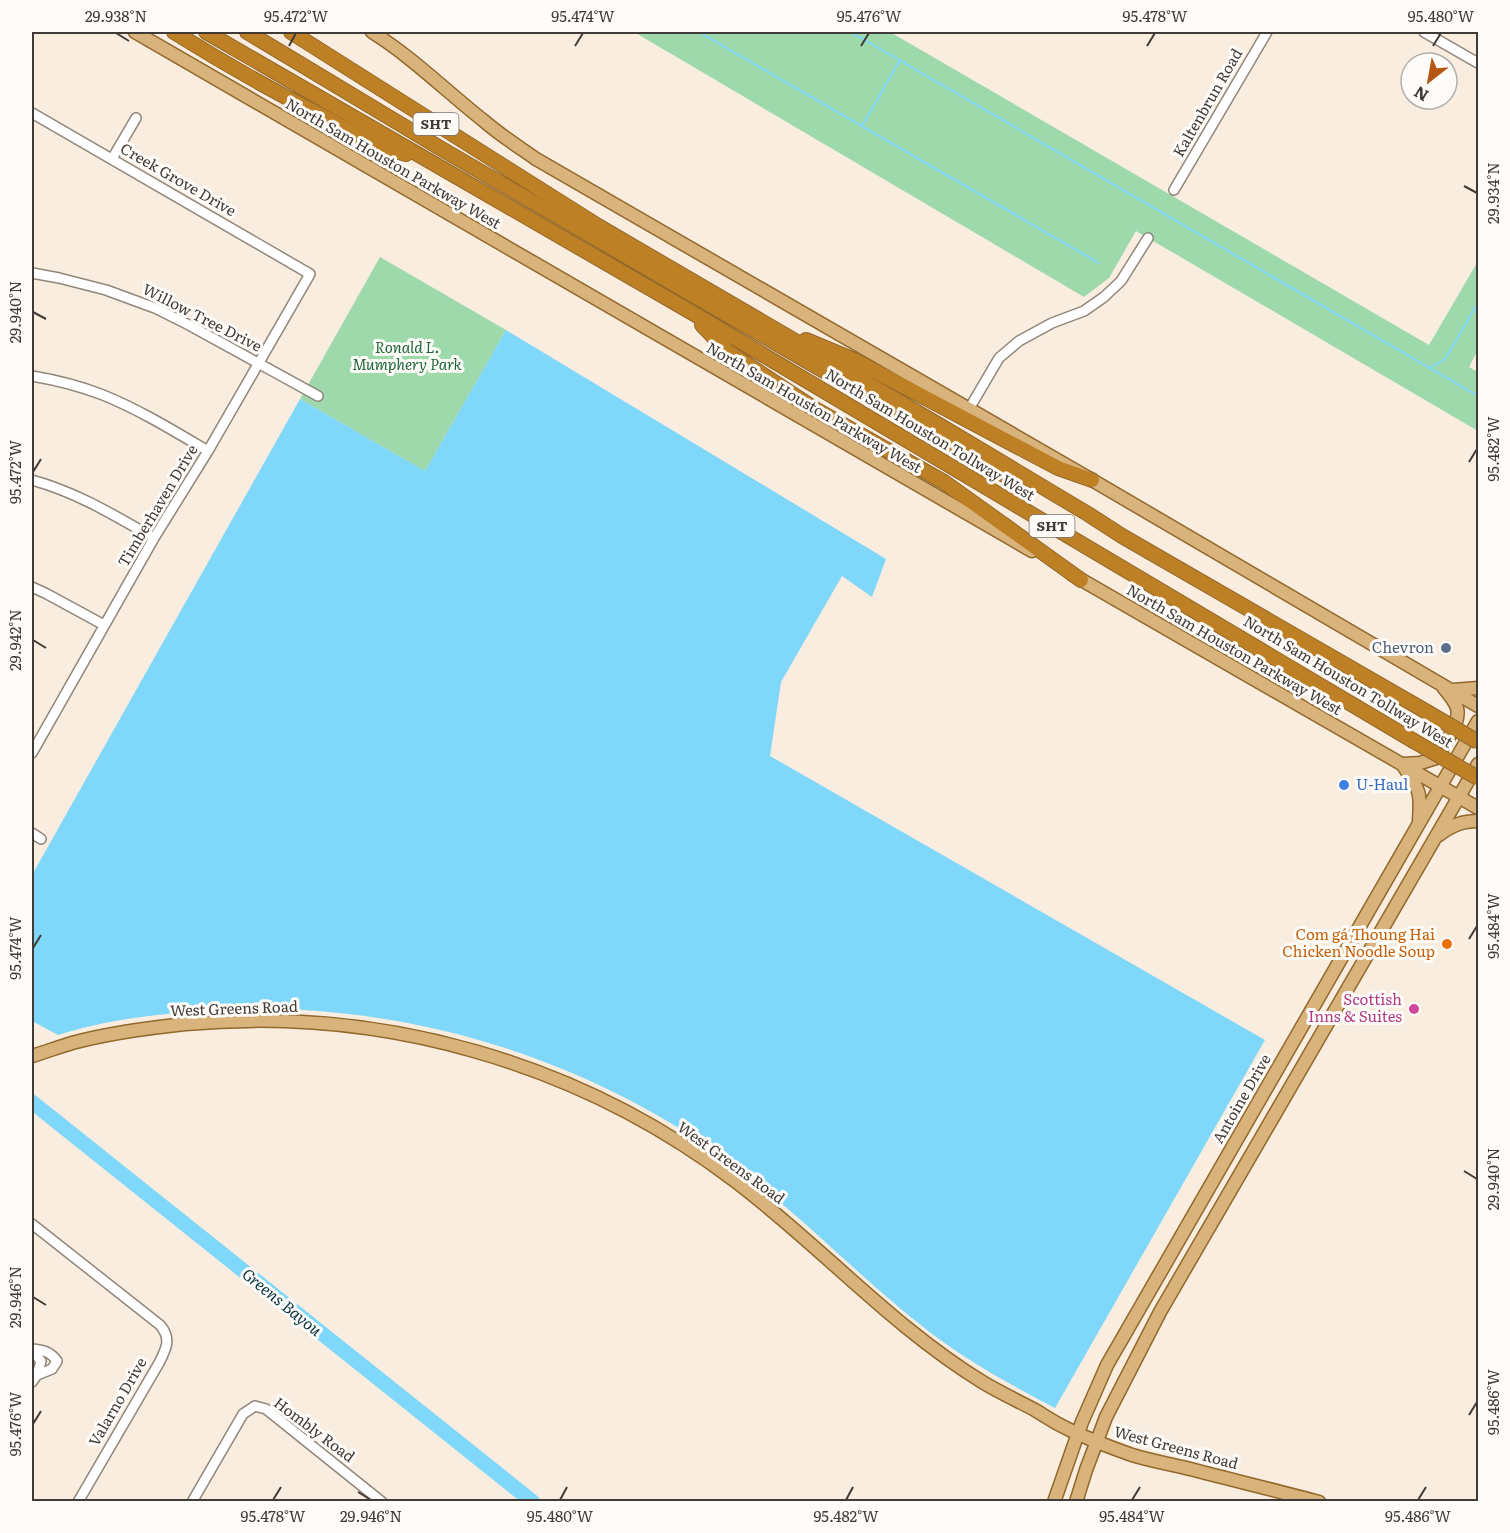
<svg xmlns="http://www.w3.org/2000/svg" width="1510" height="1533" font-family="Literata,serif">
	<rect width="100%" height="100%" fill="#f9ede0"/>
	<path fill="#9ed9ac" d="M634,32H890L1429,345L1478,261V350L1469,367L1478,372V431L1136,231L1109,278L1084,297Z
		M380,257L506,330L425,471L300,399Z"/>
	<path fill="#7fd7fa" d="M506,330L886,559L872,597L842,576L781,682L770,756L1265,1040L1055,1408C1015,1387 976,1366 939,1339C870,1288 811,1224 743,1172C584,1051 383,994 185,1012C143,1016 98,1022 58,1035L32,1021V875L300,399L425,471Z"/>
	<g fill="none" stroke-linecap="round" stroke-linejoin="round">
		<path stroke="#7fd7fa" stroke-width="2" d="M699,32L1099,263
			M851,32L1478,396
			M862,126L900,60
			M1430,368L1445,359L1478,303"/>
		<path stroke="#7fd7fa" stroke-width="15" d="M32,1102L533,1502"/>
		<defs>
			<path id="minor" d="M1424,32L1478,63
				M32,113L310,274L208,451L154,538L32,753
				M112,159L136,118
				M1174,190L1267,32
				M32,273L59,278L106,290L155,308L189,325L318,396
				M32,376C56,380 80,386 103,395C140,410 174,431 208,451
				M969,409L999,358L1019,341L1052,323L1084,311L1104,297L1121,281L1148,238
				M32,480C78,493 112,514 154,538
				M32,587L47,594L104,625
				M32,833L41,839
				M32,1224L160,1325C172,1339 166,1349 159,1363L78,1502
				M32,1349C42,1350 50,1351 57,1361L52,1369L37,1375
				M32,1351L41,1361L37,1375L32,1382
				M192,1502L243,1414L255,1406L266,1409L382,1502"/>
			<path id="major" d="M135,32L1032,551
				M372,32C412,57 446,91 484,121C500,135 519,147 536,159L1092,480L1478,706
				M1073,575L1478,808
				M1453,690L1478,688
				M1403,764L1420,763L1436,758C1444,745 1461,723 1457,708C1455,701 1448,693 1443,687
				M1404,767C1420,790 1421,793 1419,820
				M1439,835C1452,825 1463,821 1478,821
				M32,1056C45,1052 59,1047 72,1043C109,1033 147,1028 185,1024C381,1006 578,1062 735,1181C821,1246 892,1327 984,1383C1001,1393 1018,1401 1035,1410C1045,1416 1055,1423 1066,1428C1087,1439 1110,1447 1132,1455C1152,1461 1174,1465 1194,1470C1236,1481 1278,1491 1319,1502
				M1054,1502L1082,1422L1107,1365L1478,721
				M1076,1502L1086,1470L1106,1417L1160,1312L1478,764"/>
			<path id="highway" d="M174,32C222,62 271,90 322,116C348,130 376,147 406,154
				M206,32L691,312L1412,740
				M247,32L440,148L936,436L1008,477
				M291,32L598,226L939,425L1088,514L1122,536L1427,712
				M702,325L727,351L815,409L944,482L1081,580
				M806,340L854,360L1058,468L1092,480"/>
		</defs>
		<use href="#minor" stroke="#91867a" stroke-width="12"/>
		<use href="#major" stroke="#92682b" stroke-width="15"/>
		<use href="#highway" stroke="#92682b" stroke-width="16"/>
		<use href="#minor" stroke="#fff" stroke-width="9"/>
		<use href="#major" stroke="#d8b37c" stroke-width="12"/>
		<use href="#highway" stroke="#be8025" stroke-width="14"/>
		<defs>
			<path id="highway-bridge" d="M1427,712L1478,742
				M1412,740L1478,778"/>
		</defs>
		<use href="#highway-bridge" stroke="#92682b" stroke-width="16" stroke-linecap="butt"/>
		<use href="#highway-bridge" stroke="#be8025" stroke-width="14"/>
	</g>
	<path fill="none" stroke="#403b36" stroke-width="2" d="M116,33L129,41M289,46L296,33M575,46L583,33M861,46L869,33M1147,46L1155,33M1433,46L1441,33M1464,186L1477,193M33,312L46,319M1469,462L1477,449M33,472L41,459M33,640L46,648M1469,939L1477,926M33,948L41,935M1464,1171L1477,1179M33,1297L46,1305M1469,1415L1477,1402M33,1424L41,1411M358,1492L371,1500M273,1500L281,1487M560,1500L567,1487M846,1500L853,1487M1132,1500L1140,1487M1418,1500L1426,1487"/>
	<circle fill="#5c6f8a" stroke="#fefcf9" stroke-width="2" cx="1446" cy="648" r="6"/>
	<circle fill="#3f7fe0" stroke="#fefcf9" stroke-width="2" cx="1344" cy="785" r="6"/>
	<circle fill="#e8710a" stroke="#fefcf9" stroke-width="2" cx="1447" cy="944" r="6"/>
	<circle fill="#d1479c" stroke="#fefcf9" stroke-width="2" cx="1414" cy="1009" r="6"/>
	<g text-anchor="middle" stroke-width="6" stroke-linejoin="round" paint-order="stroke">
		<g fill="#fefcf9" stroke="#797570" stroke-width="1.5">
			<rect x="413.5" y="113" width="45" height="22" rx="4.5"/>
			<rect x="1029.5" y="515" width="45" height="22" rx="4.5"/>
		</g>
		<g font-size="14" font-weight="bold" fill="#403b36">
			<text x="436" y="129">SHT</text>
			<text x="1052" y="531">SHT</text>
		</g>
		<g font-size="15" fill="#403b36" stroke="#fefcf9">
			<text transform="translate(1208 103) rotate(-60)" y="5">Kaltenbrun Road</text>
			<text transform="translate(393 164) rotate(30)" y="5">North Sam Houston Parkway West</text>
			<text transform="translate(178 180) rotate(30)" y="5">Creek Grove Drive</text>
			<text transform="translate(202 318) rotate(27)" y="5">Willow Tree Drive</text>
			<text transform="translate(814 408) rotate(30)" y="5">North Sam Houston Parkway West</text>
			<text transform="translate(930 435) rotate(31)" y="5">North Sam Houston Tollway West</text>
			<text transform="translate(158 506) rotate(-59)" y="5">Timberhaven Drive</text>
			<text transform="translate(1234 650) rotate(30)" y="5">North Sam Houston Parkway West</text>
			<text transform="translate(1348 682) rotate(31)" y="5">North Sam Houston Tollway West</text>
			<text transform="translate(234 1009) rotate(-2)" y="5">West Greens Road</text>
			<text transform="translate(1242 1099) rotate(-60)" y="5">Antoine Drive</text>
			<text transform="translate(731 1163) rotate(36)" y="5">West Greens Road</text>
			<text transform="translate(118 1402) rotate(-60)" y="5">Valarno Drive</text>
			<text transform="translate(314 1430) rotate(37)" y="5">Hombly Road</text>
			<text transform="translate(1176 1448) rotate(15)" y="5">West Greens Road</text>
		</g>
		<g font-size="15" font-style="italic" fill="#206739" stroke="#fefcf9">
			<text x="407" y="353">Ronald L.<tspan x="407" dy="17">Mumphery Park</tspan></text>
		</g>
		<g font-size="15" fill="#4e5e75" stroke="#fefcf9" text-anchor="end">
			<text x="1434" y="653">Chevron</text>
		</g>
		<g font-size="15" fill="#366cbe" stroke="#fefcf9" text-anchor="start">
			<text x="1356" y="790">U-Haul</text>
		</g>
		<g font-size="15" fill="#c56008" stroke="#fefcf9" text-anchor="end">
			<text x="1435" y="940">Com gá Thoung Hai<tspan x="1435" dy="17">Chicken Noodle Soup</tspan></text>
		</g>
		<g font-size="15" fill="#b23c85" stroke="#fefcf9" text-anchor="end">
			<text x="1402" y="1005">Scottish<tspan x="1402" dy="17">Inns &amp; Suites</tspan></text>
		</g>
		<g font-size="16" font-style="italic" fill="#093442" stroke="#fefcf9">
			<text transform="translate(282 1302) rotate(39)" y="6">Greens Bayou</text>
		</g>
	</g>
	<rect width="1510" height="1533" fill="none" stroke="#fefcf9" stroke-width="66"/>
	<g transform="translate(1429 81) rotate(211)"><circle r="28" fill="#fefcf9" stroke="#b2afab" stroke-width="1.5"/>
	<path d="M0-4.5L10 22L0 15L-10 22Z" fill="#b65611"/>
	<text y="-9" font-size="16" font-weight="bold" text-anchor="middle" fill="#403b36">N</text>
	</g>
	<rect x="33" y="33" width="1444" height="1467" fill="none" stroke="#403b36" stroke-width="2"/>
	<g font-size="15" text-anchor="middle" fill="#403b36">
		<text x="116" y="22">29.938°N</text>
		<text x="296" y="22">95.472°W</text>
		<text x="583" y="22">95.474°W</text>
		<text x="869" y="22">95.476°W</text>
		<text x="1155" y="22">95.478°W</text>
		<text x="1441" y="22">95.480°W</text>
		<text transform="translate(1494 193) rotate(-90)" y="5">29.934°N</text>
		<text transform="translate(16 312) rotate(-90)" y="5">29.940°N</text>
		<text transform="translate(1494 449) rotate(-90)" y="5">95.482°W</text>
		<text transform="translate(16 472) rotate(-90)" y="5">95.472°W</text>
		<text transform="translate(16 640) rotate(-90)" y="5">29.942°N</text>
		<text transform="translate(1494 926) rotate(-90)" y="5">95.484°W</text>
		<text transform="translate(16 948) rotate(-90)" y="5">95.474°W</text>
		<text transform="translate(1494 1179) rotate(-90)" y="5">29.940°N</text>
		<text transform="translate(16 1297) rotate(-90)" y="5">29.946°N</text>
		<text transform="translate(1494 1402) rotate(-90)" y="5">95.486°W</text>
		<text transform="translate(16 1424) rotate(-90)" y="5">95.476°W</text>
		<text x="273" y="1522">95.478°W</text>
		<text x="371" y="1522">29.946°N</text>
		<text x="560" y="1522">95.480°W</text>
		<text x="846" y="1522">95.482°W</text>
		<text x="1132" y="1522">95.484°W</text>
		<text x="1418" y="1522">95.486°W</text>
	</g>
</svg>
